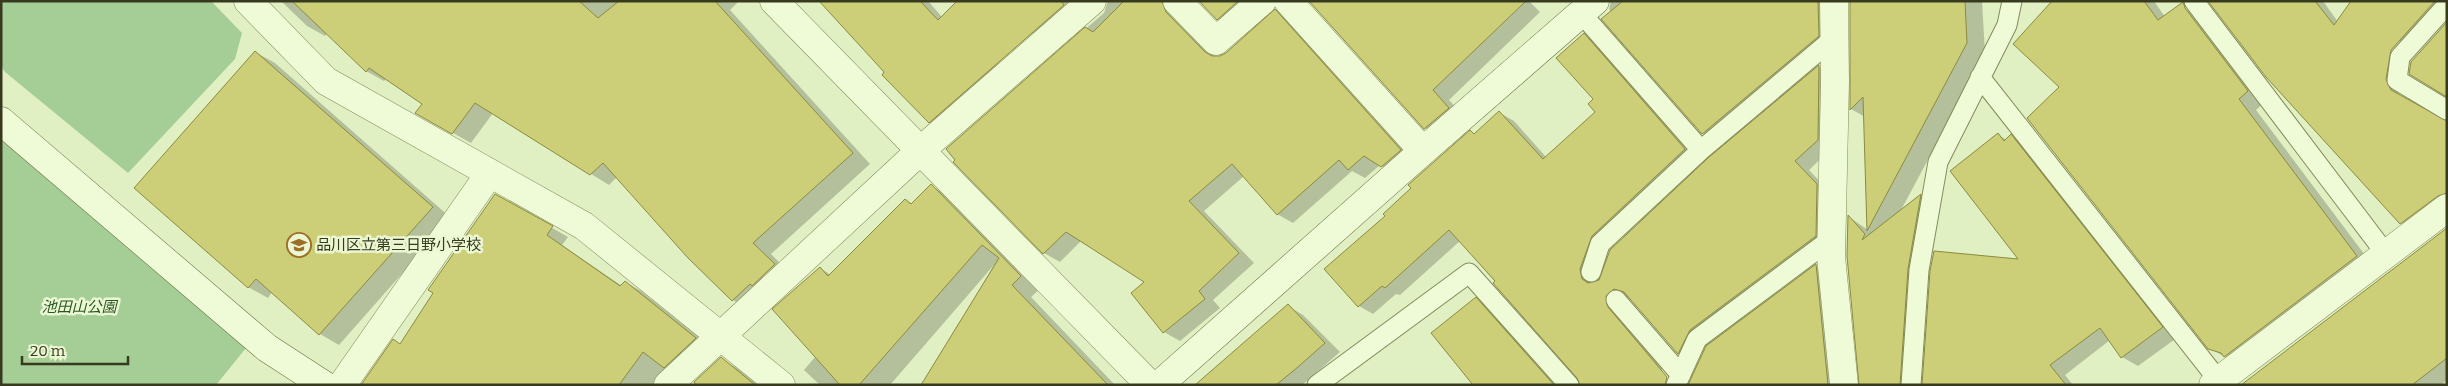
<svg xmlns="http://www.w3.org/2000/svg" width="2448" height="386" font-family="Bitter,'Noto Sans JP',serif">
	<rect width="100%" height="100%" fill="#e1f0c3"/>
	<path fill="#a5ce97" d="M1,1H211L242,33L235,59L128,173L5,72L1,66Z
		M1,136L246,348L216,385H1Z"/>
	<path fill="#0003" d="M281,1H739L730,10L870,164L771,254L792,275L751,311L733,300L689,257L617,177L609,185L493,113L471,143L417,113L424,104L387,78L384,81L366,71L327,33L325,36L307,26Z
		M821,1H928L942,17L962,26L1012,77L948,133L929,122Z
		M1004,1H1093L1047,42L1032,33Z
		M1108,1H1180L1181,22L1216,57L1219,58L1227,54L1275,10L1291,19L1416,159L1397,175L1380,165L1365,178L1352,171L1293,223L1277,214L1244,176L1204,211L1254,263L1213,300L1220,308L1180,341L1164,332L1146,282L1082,240L1060,262L1044,253L1053,57L1104,13Z
		M1201,1H1266L1233,28L1218,19Z
		M1310,1H1529L1540,12L1449,100L1465,117L1441,138L1425,128Z
		M1611,1H1838L1835,46L1719,143L1703,133L1603,19L1611,12L1609,9Z
		M1862,1H1982L1985,53L1900,212L1921,195L1936,204L1923,279L1916,385H1861L1849,217L1868,230L1865,117L1851,109V14Z
		M2054,1H2154L2165,17L2185,9L2202,19L2265,102L2256,110L2374,267L2227,358L2209,348L2061,87Z
		M2210,1H2323L2353,43L2447,147V212L2418,232L2401,223Z
		M2354,1H2447L2414,50L2399,41Z
		M1584,35L1598,43L1699,158L1606,244L1593,285L1709,159L1819,67L1833,75L1832,148L1809,170L1831,193L1830,244L1704,338L1692,361L1679,353L1630,297L1623,299L1665,367L1643,385L1581,382L1460,241L1400,295L1396,294L1373,314L1359,306L1386,216L1471,132L1475,135L1500,113L1514,121L1546,157L1597,112Z
		M255,52L275,63L451,218L339,345L320,334L272,292L268,298L248,287Z
		M1998,135L2007,140L2011,136L2027,145L2178,337L2138,366L2122,357L2110,340L2065,375L2073,385H1922L1935,253L2021,261Z
		M931,186L952,197L1041,288L1031,297L1115,385H923L994,265L890,385H820L804,370L816,356L820,268L831,275L906,200L913,204Z
		M495,195L568,237L562,245L622,286L625,282L641,291L711,347L672,385H363L401,345Z
		M2447,229V380L2441,385H2243Z
		M1816,266L1832,275L1843,385H1689Z
		M1476,299L1490,307L1559,385H1474Z
		M1288,306L1303,315L1340,352L1302,385H1196Z
		M721,359L737,368L758,385H693Z"/>
	<path fill="#cccf78" stroke="#898b3e" d="M292,1H579L598,18L619,1H715L853,153L753,243L775,264L752,286L750,284L732,301L688,258L603,163L590,175L475,103L452,134L415,113L422,104L369,68L366,72Z
		M819,1H920L938,20L957,1H1061L1064,5L929,123L882,75L884,72Z
		M1124,1H1162L1166,12L1205,52L1212,56H1220L1226,53L1275,9L1401,150L1381,167L1364,156L1348,170L1339,160L1277,215L1232,164L1189,201L1239,253L1199,291L1205,299L1163,333L1131,293L1144,282L1066,232L1043,254L953,162L955,160L946,149L1085,27L1093,32Z
		M1199,1H1238L1217,20Z
		M1309,1H1526L1433,90L1449,108L1424,129Z
		M1623,1H1818L1819,36L1702,134L1601,19Z
		M1850,1H1965L1967,43L1867,231L1863,97L1850,110Z
		M2052,1H2144L2158,20L2183,2L2185,8L2248,91L2239,99L2357,256L2224,357L2221,353L2208,349L2027,118L2059,87L2013,44Z
		M2208,1H2315L2334,25L2351,1H2435L2391,50L2386,79L2391,90L2447,121V193L2438,196L2400,224L2266,77Z
		M2447,22V97L2409,74L2411,62Z
		M1584,33L1685,149L1592,236L1580,269L1582,279L1588,283L1599,280L1610,250L1708,158L1819,65L1818,140L1795,161L1817,184L1816,236L1690,330L1678,354L1624,292L1614,289L1606,296L1608,307L1667,377L1665,385H1580L1577,378L1493,283L1495,281L1449,230L1385,288L1382,286L1358,307L1324,269L1385,216L1383,214L1411,188L1408,185L1470,130L1474,134L1499,111L1543,159L1595,112L1588,104L1593,99L1556,58Z
		M255,51L433,207L319,335L256,279L248,288L134,188Z
		M1998,133L2004,141L2011,134L2163,327L2121,358L2100,328L2050,365L2066,385H1922L1930,271L1934,251L2018,259L1950,171Z
		M931,184L1021,276L1012,285L1108,385H921L999,258L982,245L859,385H840L772,309L820,267L828,276L905,199L911,204Z
		M495,194L553,226L547,235L620,286L625,281L696,338L664,368L643,352L619,385H361L393,339L400,344L433,293L428,290Z
		M1921,194L1908,269L1900,385H1859L1847,256L1848,215L1865,234L1862,240Z
		M2447,228V358L2412,385H2241Z
		M1816,264L1828,385H1688L1706,346Z
		M1476,297L1554,385H1473L1431,333Z
		M1288,304L1325,343L1298,367L1276,385H1195Z
		M721,357L755,385H696L694,382Z"/>
	<g fill="none" stroke-linecap="round" stroke-linejoin="round">
		<defs>
			<path id="lane" d="M2194,1L2386,254
				M2447,5L2400,57L2397,80L2447,110
				M1581,13L1701,150
				M1980,77L2219,381
				M1591,272L1600,244L1701,150L1834,38
				M1616,300L1681,375
				M1317,385L1469,273L1569,385
				M1676,385L1697,339L1831,239
				M1911,385L1919,270L1938,162L2007,25L2012,1"/>
			<path id="street" d="M248,1L326,81L584,226L781,385
				M774,1L1150,385
				M1177,1L1216,41L1262,1
				M1288,1L1423,151
				M1834,1L1835,82L1831,257L1844,385
				M342,385L490,173
				M668,385L920,151L1092,1
				M2213,385L2447,208"/>
			<path id="secondary" d="M1,121L267,348L324,385
				M1159,385L1423,151L1595,1"/>
		</defs>
		<use href="#lane" stroke="#838b59" stroke-width="21"/>
		<use href="#street" stroke="#838b59" stroke-width="29"/>
		<use href="#secondary" stroke="#676d3c" stroke-width="29"/>
		<use href="#lane" stroke="#effad7" stroke-width="19"/>
		<use href="#street" stroke="#effad7" stroke-width="28"/>
		<use href="#secondary" stroke="#effad7" stroke-width="28"/>
	</g>
	<defs>
		<symbol id="school-ring" viewBox="-11 -11 22 22"><circle r="9.5" fill="#ebf7d3" stroke="#9c6f27" stroke-width="1.5"/><path d="M0-5L7-2L0 1L-7-2ZM-4 1L0 2.5L4 1V4Q0 6-4 4Z" fill="#9c6f27"/></symbol>
	</defs>
	<g fill-rule="evenodd">
		<use href="#school-ring" x="285" y="231" width="28" height="28"/>
	</g>
	<g text-anchor="middle" stroke-width="5" stroke-linejoin="round" paint-order="stroke">
		<g font-size="15" fill="#373a1e" stroke="#ebf7d3" text-anchor="start">
			<text x="316" y="250">品川区立第三日野小学校</text>
		</g>
		<g font-size="15" font-style="italic" fill="#2a5724" stroke="#ebf7d3">
			<text x="79" y="312">池田山公園</text>
		</g>
	</g>
	<rect width="2448" height="386" fill="none" stroke="#373a1e" stroke-width="5"/>
	<path d="M22 356v8h106v-8" fill="none" stroke="#373a1e" stroke-width="2.5"/>
	<text x="30" y="356" font-size="15" fill="#373a1e" stroke="#ebf7d3" stroke-width="4" paint-order="stroke">20 m</text>
</svg>
